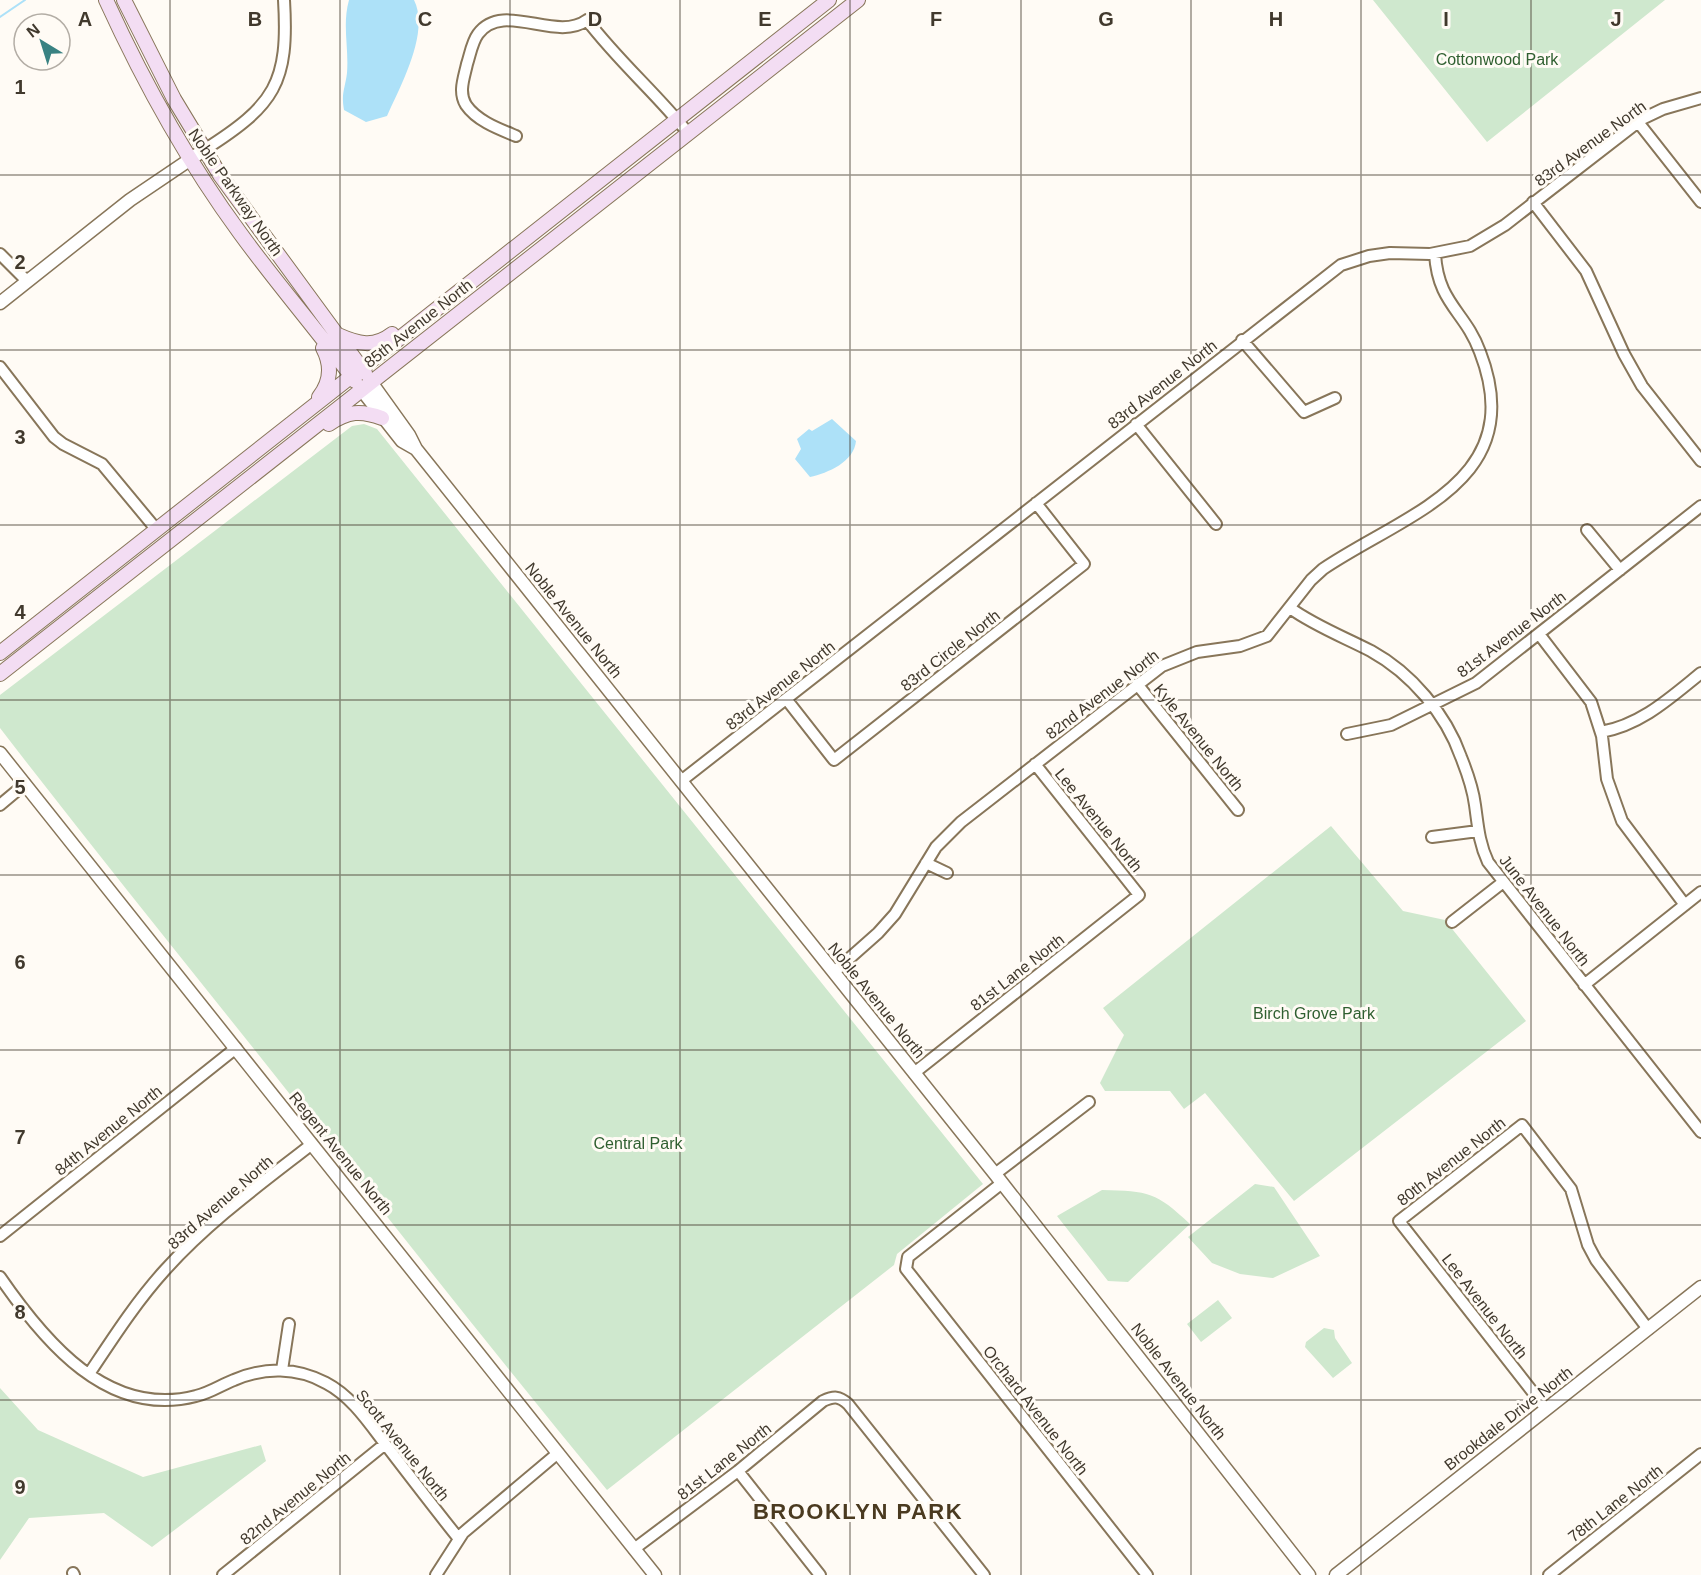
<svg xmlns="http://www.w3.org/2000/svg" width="1701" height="1575" font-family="Helvetica,sans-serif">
	<rect width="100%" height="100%" fill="#fffbf5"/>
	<path fill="#cfe8ce" d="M1373,0H1665L1487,142Z
		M364,424L377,429L983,1184L897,1254L894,1265L607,1490C480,1336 358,1179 234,1024C155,925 77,828 0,728V695L352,426Z
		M1331,826L1403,911L1445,920L1526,1021L1294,1201L1205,1093L1184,1109L1170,1091H1105L1100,1083L1124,1035L1103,1008Z
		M1255,1184L1274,1187L1320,1256L1273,1278L1240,1274L1212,1263L1188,1237Z
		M1102,1190C1149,1191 1156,1192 1190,1224L1128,1282L1108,1281L1057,1216Z
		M1218,1300L1232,1318L1201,1342L1187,1324Z
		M1324,1328L1334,1330L1335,1338L1352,1363L1333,1378L1305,1347L1306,1342Z
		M0,1388L38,1430L143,1477L261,1445L266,1461L152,1547L104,1513L29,1518L0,1560Z"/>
	<path fill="#ade1f8" d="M349,0H414C430,32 401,85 387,116L366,122L344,110C341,93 345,89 347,73C349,47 342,25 349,0Z
		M832,419L856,441C854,462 828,473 810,477L795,459L801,449L797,439L809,429L812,431Z"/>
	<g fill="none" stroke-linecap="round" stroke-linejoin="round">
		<path stroke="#ade1f8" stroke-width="2" d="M0,17L25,0"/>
		<defs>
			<path id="minor" d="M1638,122L1701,202
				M516,136C499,129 477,121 466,105C458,92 464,78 467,64C470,55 472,42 478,34C503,0 556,43 587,20C619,62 656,93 688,133
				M204,150C275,105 289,83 284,0
				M1533,202L1586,271L1624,354L1642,386L1701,461
				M0,254L27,281
				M1242,340L1304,412L1335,398
				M0,367L54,437L63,444L102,464L156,529
				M1136,424L1216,524
				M1587,530L1620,570
				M1290,608C1315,626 1344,637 1371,651C1411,673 1446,714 1461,757C1467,772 1473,789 1475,805C1478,826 1479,843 1488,862L1701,1132
				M1539,634L1591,702L1602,736L1607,779L1622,821L1685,905
				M1137,684L1238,810
				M787,700L834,760L1084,564L1036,503
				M1601,732C1641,725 1670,698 1701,673
				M1347,734L1391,725L1476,683L1701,506
				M681,781L1341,265L1369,256L1390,253L1430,254L1470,246L1505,225L1642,119L1663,109L1701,98
				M0,805L25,784
				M1432,837L1478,831
				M926,863L947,873
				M1452,922L1502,883
				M834,972L878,933L895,914L936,847L961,822L1162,666L1197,652L1240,646L1267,636L1311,580L1323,569C1406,513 1530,481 1480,352C1465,311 1438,304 1435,254
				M1584,985L1701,892
				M914,1073L1139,895L1035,764
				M995,1174L1089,1102
				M1002,1183L908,1257L906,1269L1147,1575
				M0,1236L236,1048
				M0,1277C44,1341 108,1419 196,1396C210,1393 221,1385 234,1380C264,1367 297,1367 326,1383C353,1397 371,1426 389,1449C412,1479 435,1509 459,1539
				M282,1370L289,1324
				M89,1374C113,1338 136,1302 165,1270C208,1222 262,1183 312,1144
				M1546,1409L1399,1221L1522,1125L1571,1189L1588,1245L1596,1260L1648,1329
				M738,1471L820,1575
				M634,1549L738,1471L823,1401C834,1396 839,1396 848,1404L984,1575
				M73,1573L74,1575
				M223,1575L385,1444
				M436,1575L463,1533L558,1453
				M1549,1575L1701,1454"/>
			<path id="tertiary" d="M0,303L130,200L204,150
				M371,382L409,435L416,449L995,1174L1309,1575
				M361,389L402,441L416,449
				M0,753L655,1575
				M1336,1575L1701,1287"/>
			<path id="secondary" d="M106,0C143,81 187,161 240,233C277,284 318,331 355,381
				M124,0L174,99L220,175L365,373
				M338,335C358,344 374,348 392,334
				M319,397C331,382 332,365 323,348
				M329,424C348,411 361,410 382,418
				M0,653L829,0
				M0,674L858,0"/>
		</defs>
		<use href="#minor" stroke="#88765a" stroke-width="14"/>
		<use href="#tertiary" stroke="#88765a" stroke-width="15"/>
		<use href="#secondary" stroke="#88765a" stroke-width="16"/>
		<use href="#minor" stroke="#fff" stroke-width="10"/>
		<use href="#tertiary" stroke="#fff" stroke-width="12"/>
		<use href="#secondary" stroke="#f3ddf3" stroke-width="14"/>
	</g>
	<path fill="none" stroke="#41392d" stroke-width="1.5" stroke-opacity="0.55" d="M170,0V1575M340,0V1575M510,0V1575M680,0V1575M850,0V1575M1021,0V1575M1191,0V1575M1361,0V1575M1531,0V1575M0,175H1701M0,350H1701M0,525H1701M0,700H1701M0,875H1701M0,1050H1701M0,1225H1701M0,1400H1701"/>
	<g text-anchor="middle" stroke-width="6" stroke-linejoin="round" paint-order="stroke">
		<g font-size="16" fill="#2f5f30" stroke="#fffbf5">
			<text x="1497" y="65">Cottonwood Park</text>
			<text x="1314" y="1019">Birch Grove Park</text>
			<text x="638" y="1149">Central Park</text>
		</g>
		<g font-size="16" fill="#41392d" stroke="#fffbf5">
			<text transform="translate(1590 143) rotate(-36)" y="6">83rd Avenue North</text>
			<text transform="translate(236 192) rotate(55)" y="6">Noble Parkway North</text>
			<text transform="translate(418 323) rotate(-38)" y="6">85th Avenue North</text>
			<text transform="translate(1162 384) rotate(-38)" y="6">83rd Avenue North</text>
			<text transform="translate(574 620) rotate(51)" y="6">Noble Avenue North</text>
			<text transform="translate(1511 634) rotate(-37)" y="6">81st Avenue North</text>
			<text transform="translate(950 650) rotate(-38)" y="6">83rd Circle North</text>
			<text transform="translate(780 685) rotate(-38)" y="6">83rd Avenue North</text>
			<text transform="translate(1102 694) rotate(-37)" y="6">82nd Avenue North</text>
			<text transform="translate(1199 737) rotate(51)" y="6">Kyle Avenue North</text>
			<text transform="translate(1099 820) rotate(51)" y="6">Lee Avenue North</text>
			<text transform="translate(1545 910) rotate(52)" y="6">June Avenue North</text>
			<text transform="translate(1017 972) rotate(-38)" y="6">81st Lane North</text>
			<text transform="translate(877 1000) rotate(51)" y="6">Noble Avenue North</text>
			<text transform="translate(108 1130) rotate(-39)" y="6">84th Avenue North</text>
			<text transform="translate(341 1153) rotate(51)" y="6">Regent Avenue North</text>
			<text transform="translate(1451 1161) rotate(-38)" y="6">80th Avenue North</text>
			<text transform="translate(220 1202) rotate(-41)" y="6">83rd Avenue North</text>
			<text transform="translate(1485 1306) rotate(52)" y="6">Lee Avenue North</text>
			<text transform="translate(1179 1381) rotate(52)" y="6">Noble Avenue North</text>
			<text transform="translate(1036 1410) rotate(52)" y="6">Orchard Avenue North</text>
			<text transform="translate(1508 1418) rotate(-38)" y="6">Brookdale Drive North</text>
			<text transform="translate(403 1445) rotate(51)" y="6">Scott Avenue North</text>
			<text transform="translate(724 1461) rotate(-38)" y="6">81st Lane North</text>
			<text transform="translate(295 1498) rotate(-39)" y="6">82nd Avenue North</text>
			<text transform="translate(1615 1503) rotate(-38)" y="6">78th Lane North</text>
		</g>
		<g font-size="22" font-weight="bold" letter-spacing="1.5" fill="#4a3a20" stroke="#fffbf5">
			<text x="858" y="1519">BROOKLYN PARK</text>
		</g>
	</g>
	<g font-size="20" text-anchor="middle" font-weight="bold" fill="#41392d" stroke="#fffbf5" stroke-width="6" stroke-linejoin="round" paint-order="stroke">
		<text x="85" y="26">A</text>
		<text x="255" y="26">B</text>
		<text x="425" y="26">C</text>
		<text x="595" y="26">D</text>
		<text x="765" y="26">E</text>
		<text x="936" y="26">F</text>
		<text x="1106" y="26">G</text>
		<text x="1276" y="26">H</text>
		<text x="1446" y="26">I</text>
		<text x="1616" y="26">J</text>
		<text x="20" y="94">1</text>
		<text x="20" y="269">2</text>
		<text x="20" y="444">3</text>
		<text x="20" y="619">4</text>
		<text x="20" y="794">5</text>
		<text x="20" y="969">6</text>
		<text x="20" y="1144">7</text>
		<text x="20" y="1319">8</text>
		<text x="20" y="1494">9</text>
	</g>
	<g transform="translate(42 42) rotate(322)"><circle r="28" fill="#fffbf5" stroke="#b3ada5" stroke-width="1.5"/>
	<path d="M0-4.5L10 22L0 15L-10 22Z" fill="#398282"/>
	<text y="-9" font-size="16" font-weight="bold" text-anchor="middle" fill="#41392d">N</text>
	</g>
</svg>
